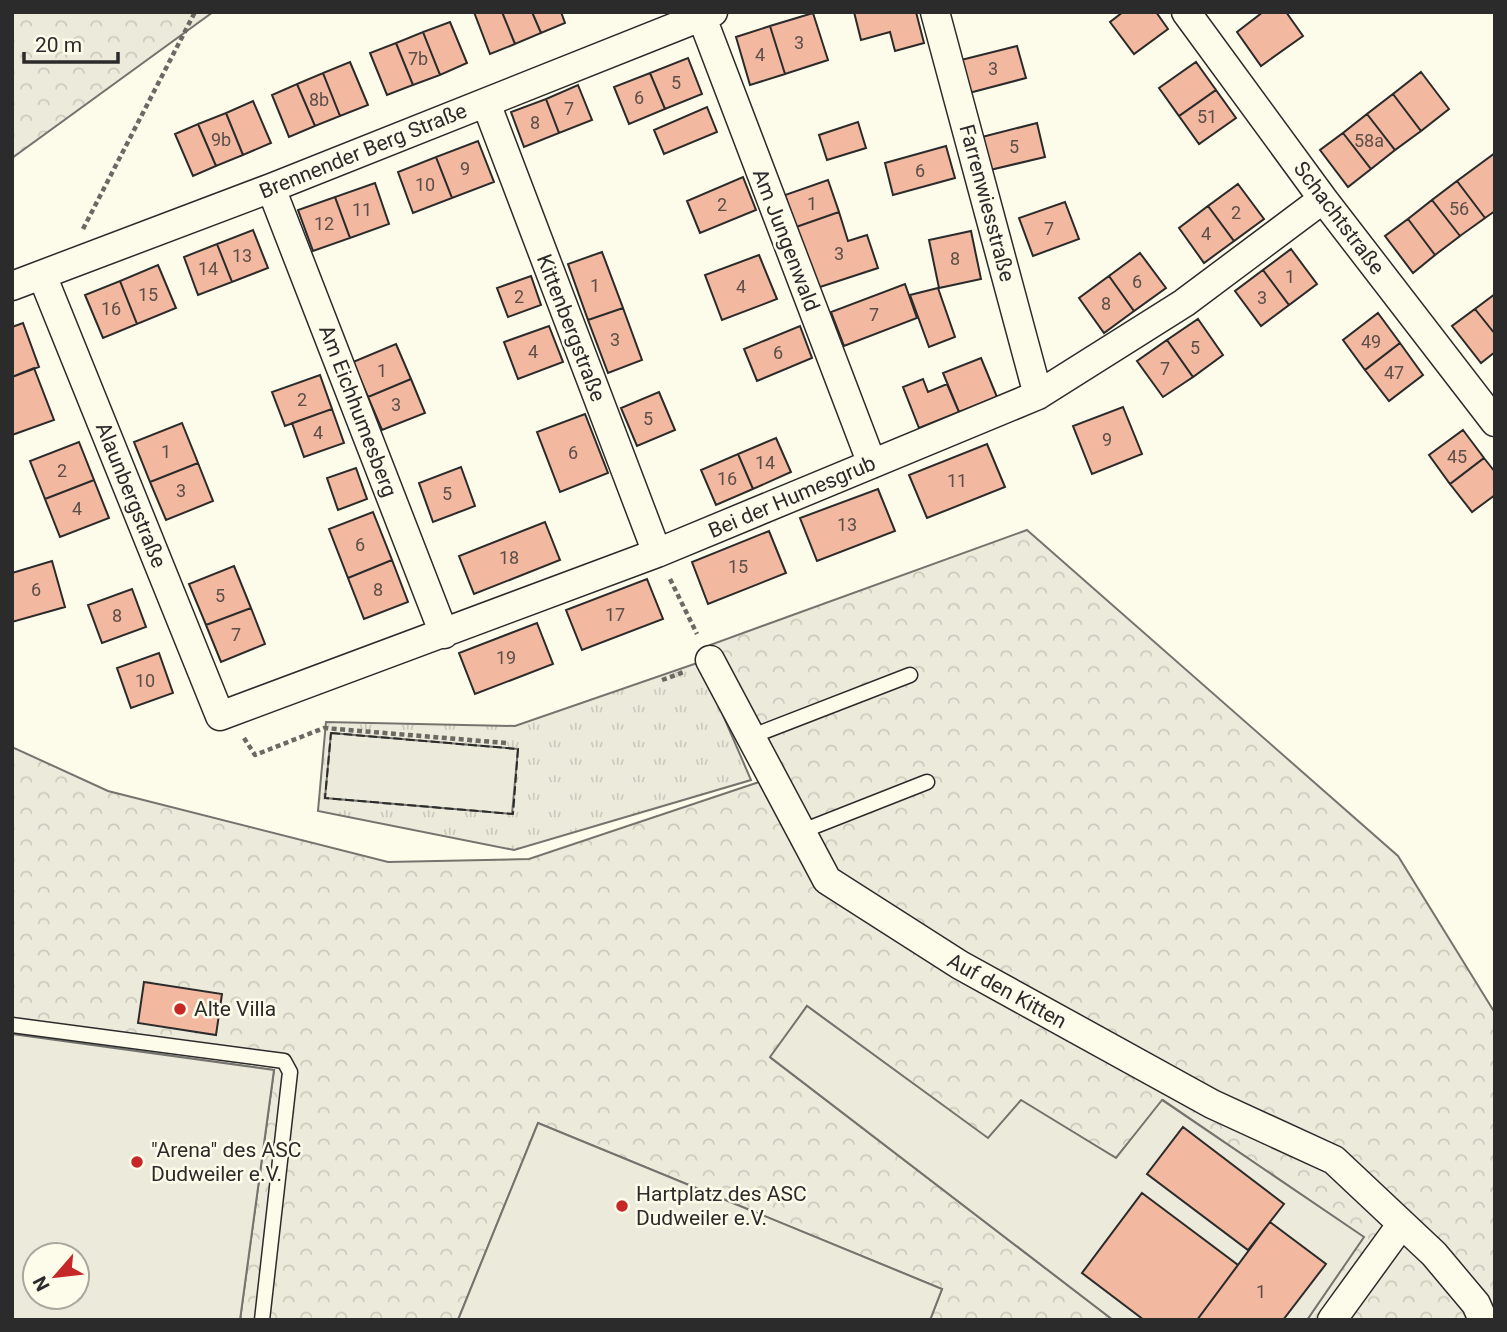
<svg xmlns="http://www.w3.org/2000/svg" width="1507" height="1332" font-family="Roboto,sans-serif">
	<defs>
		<pattern id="forest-crowns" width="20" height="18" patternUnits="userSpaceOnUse" patternTransform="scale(1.75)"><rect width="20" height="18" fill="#ecebdb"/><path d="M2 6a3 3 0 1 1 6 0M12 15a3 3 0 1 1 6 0" fill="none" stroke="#cbcabc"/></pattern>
		<pattern id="park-tufts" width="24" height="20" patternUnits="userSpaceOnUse" patternTransform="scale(1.75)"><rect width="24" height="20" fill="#ecebdb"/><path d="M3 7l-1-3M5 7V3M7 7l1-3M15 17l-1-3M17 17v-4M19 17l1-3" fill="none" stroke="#cbcabc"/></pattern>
	</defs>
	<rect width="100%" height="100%" fill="#fdfbea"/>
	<path fill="url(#forest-crowns)" stroke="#74746e" stroke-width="2" d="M12,12H213L12,158Z
		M1027,530L1398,856L1495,1013V1320H1307L1363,1237L1163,1100L1116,1158L1021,1101L988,1139L807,1006L771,1058L1113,1320H930L942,1289L538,1123L458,1320H240L274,1070L12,1034V747L108,791L388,862L529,859L774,777L710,645Z"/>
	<path fill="url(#park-tufts)" stroke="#74746e" stroke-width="2" d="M700,662L751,780L514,850L318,811L326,722L515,726Z"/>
	<path fill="#ecebdb" stroke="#74746e" stroke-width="2" fill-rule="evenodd" d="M331,733L518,749L512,814L325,798Z
		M807,1006L988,1138L1021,1100L1116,1158L1162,1100L1364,1237L1307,1320H1113L770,1057Z
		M12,1034L274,1070L240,1320H12ZM35,1255H77V1297H35Z
		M538,1123L942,1289L930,1320H458Z"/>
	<path fill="#f2b8a0" stroke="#2b2b2b" stroke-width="2" d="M474,12H502L515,44L490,54Z
		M502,12H532L541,33L515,44Z
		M532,12H561L565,23L541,33Z
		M854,12H916L924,43L895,51L890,32L861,40Z
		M1123,12H1156L1168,29L1134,54L1110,22Z
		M1263,12H1286L1303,36L1261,66L1237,32Z
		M813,13L828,60L785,74L770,26Z
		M450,22L467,63L440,75L423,32Z
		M770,26L785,74L750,85L736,37Z
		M423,32L440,75L413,85L396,43Z
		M396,43L413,85L387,95L370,53Z
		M1017,46L1026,78L969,93L961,60Z
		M688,58L702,94L665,109L650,73Z
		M350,62L368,105L340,116L323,73Z
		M1196,62L1216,90L1179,116L1159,88Z
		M1421,72L1449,109L1421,131L1393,94Z
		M323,73L340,116L315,126L297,84Z
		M650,73L665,109L629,124L614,87Z
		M297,84L315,126L289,137L272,95Z
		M578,85L592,120L559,133L546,99Z
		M1216,90L1236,118L1199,144L1179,116Z
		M1393,94L1421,131L1395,150L1367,114Z
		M546,99L559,133L524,147L511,112Z
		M253,101L271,143L243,155L226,113Z
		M707,107L717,132L664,154L654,130Z
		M226,113L243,155L216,166L198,124Z
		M1367,114L1395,150L1371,169L1343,133Z
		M858,122L866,148L827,160L819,135Z
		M1037,123L1045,157L990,170L982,137Z
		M198,124L216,166L193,176L175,134Z
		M1343,133L1371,169L1348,187L1320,150Z
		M478,141L494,182L452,198L436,157Z
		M946,146L955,178L893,195L885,163Z
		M1495,153V211L1485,218L1457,181Z
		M436,157L452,198L413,213L398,172Z
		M743,177L756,210L700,233L687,201Z
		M828,180L839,212L796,227L785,195Z
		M1457,181L1485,218L1460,236L1432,200Z
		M375,183L389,224L350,238L335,197Z
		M1238,184L1264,219L1234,241L1208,206Z
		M335,197L350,238L313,251L298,210Z
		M1432,200L1460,236L1435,255L1408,219Z
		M1065,202L1079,239L1033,256L1019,218Z
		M1208,206L1234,241L1204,263L1179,228Z
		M839,212L848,241L867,235L878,268L817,288L796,227Z
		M1408,219L1435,255L1413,273L1385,236Z
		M253,230L268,268L232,282L217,244Z
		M971,231L981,279L939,288L929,240Z
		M217,244L232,282L198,295L184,257Z
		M1291,249L1317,284L1289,305L1263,270Z
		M602,252L623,308L588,320L568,264Z
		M1140,253L1166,288L1134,311L1109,276Z
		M759,255L777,299L722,320L705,275Z
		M158,265L176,308L137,324L120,281Z
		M1263,270L1289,305L1261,326L1235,291Z
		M531,276L541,305L508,317L497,288Z
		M1109,276L1134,311L1104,333L1079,298Z
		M120,281L137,324L103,338L85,295Z
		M905,284L917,318L844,346L831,312Z
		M938,288L955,337L929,347L910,295Z
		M1495,294V334L1475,309Z
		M623,308L642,360L608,373L588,320Z
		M1475,309L1495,334V352L1481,363L1452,326Z
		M1378,313L1400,343L1365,370L1343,340Z
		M1198,319L1223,355L1193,377L1167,340Z
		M23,323L39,367L12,377V327Z
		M549,326L563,362L518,379L504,342Z
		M800,326L812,358L757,381L744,349Z
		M1167,340L1193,377L1163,397L1137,361Z
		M1400,343L1423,375L1389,401L1365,370Z
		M396,344L411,379L368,397L353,362Z
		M981,358L997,397L959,412L943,373Z
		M34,368L54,420L12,435V377Z
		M320,375L332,409L285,426L272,392Z
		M411,379L425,413L382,430L368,397Z
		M923,379L928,392L947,384L959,412L919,428L903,387Z
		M659,392L675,430L637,446L621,408Z
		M1123,407L1142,454L1092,474L1073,426Z
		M332,409L344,443L304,457L292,423Z
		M585,414L608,473L560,492L537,432Z
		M182,423L198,463L150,482L134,442Z
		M1463,430L1484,458L1450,484L1429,455Z
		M776,438L791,472L753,489L738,454Z
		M79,442L94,480L45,499L30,461Z
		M987,444L1005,487L927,518L909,475Z
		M738,454L753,489L716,505L701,470Z
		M1484,458L1495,472V495L1472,512L1450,484Z
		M198,463L213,501L166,520L150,482Z
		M461,467L475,506L433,522L419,483Z
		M356,468L367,499L338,510L327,478Z
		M94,480L109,518L60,537L45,499Z
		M878,489L895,531L817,561L800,518Z
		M373,512L392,560L348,578L329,529Z
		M545,522L560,560L474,594L459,556Z
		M769,531L786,573L708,604L692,562Z
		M392,560L408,602L364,619L348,578Z
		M52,561L65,607L12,622V573Z
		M234,566L251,608L206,625L189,584Z
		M647,579L663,619L582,650L566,610Z
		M132,589L146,627L102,643L88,605Z
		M251,608L265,644L221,662L206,625Z
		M537,623L553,664L475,694L459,653Z
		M159,653L173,693L131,708L117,668Z
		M144,982L222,994L216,1035L138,1023Z
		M1183,1127L1284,1204L1248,1250L1147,1174Z
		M1142,1193L1238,1265L1197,1320H1144L1082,1273Z
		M1270,1222L1326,1264L1283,1320H1197Z"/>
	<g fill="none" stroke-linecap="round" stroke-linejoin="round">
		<defs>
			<path id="lane" d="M750,737L910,675
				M800,832L927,782
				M12,1025L284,1061L290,1072L262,1320"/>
			<path id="street" d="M935,12L1038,395
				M1186,12L1323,199L1495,422
				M701,15L872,464
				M486,103L657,553
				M271,188L444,634
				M42,275L220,716L657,553L1038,395L1184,303L1323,199
				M12,286L271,188L713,12
				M710,660L827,880L960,965L1212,1104L1334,1160L1434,1254L1476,1304L1483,1320
				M1332,1320L1401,1225"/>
		</defs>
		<use href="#lane" stroke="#2b2b2b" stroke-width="17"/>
		<use href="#street" stroke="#2b2b2b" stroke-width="31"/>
		<path stroke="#6a6964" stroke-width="4.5" stroke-dasharray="5 3.5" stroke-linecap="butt" d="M83,229L195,12
			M670,579L697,634
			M662,680L684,672
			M244,738L255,755L324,728L506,743"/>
		<use href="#lane" stroke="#fdfbea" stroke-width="14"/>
		<use href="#street" stroke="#fdfbea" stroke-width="28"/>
		<path stroke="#2b2b2b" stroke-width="2" stroke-dasharray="9 3.5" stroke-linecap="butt" d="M331,733L518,749L513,814L325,798Z"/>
	</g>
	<g fill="#c62828" stroke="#fdfbea" stroke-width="2.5">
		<circle cx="180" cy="1009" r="7"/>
		<circle cx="137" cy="1162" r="7"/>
		<circle cx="622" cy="1206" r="7"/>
	</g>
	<g text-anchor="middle" stroke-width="5" stroke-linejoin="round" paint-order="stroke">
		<g font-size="18" fill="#5d4e48">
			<text x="799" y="49">3</text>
			<text x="760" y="61">4</text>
			<text x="418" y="65">7b</text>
			<text x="993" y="75">3</text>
			<text x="676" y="89">5</text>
			<text x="639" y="104">6</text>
			<text x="319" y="106">8b</text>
			<text x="569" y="115">7</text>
			<text x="1207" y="123">51</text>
			<text x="535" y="129">8</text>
			<text x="221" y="146">9b</text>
			<text x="1369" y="147">58a</text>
			<text x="1014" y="153">5</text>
			<text x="465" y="175">9</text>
			<text x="920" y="177">6</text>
			<text x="425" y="191">10</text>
			<text x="812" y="210">1</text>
			<text x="722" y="211">2</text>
			<text x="1459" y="215">56</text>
			<text x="362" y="216">11</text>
			<text x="1236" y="219">2</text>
			<text x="324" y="230">12</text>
			<text x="1049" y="235">7</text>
			<text x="1206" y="240">4</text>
			<text x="839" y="260">3</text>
			<text x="242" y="262">13</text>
			<text x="955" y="265">8</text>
			<text x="208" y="275">14</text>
			<text x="1290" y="283">1</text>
			<text x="1137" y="288">6</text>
			<text x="595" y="292">1</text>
			<text x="741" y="293">4</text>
			<text x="148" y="301">15</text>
			<text x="519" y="303">2</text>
			<text x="1262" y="304">3</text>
			<text x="1106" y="310">8</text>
			<text x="111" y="315">16</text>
			<text x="874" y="321">7</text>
			<text x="615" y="346">3</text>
			<text x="1371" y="348">49</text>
			<text x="1195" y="354">5</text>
			<text x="533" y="358">4</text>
			<text x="778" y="359">6</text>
			<text x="1165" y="375">7</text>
			<text x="382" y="377">1</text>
			<text x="1394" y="379">47</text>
			<text x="302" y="406">2</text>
			<text x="396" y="411">3</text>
			<text x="648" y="425">5</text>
			<text x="318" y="439">4</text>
			<text x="1107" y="446">9</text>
			<text x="166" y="458">1</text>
			<text x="573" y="459">6</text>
			<text x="1457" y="463">45</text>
			<text x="765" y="469">14</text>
			<text x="62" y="477">2</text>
			<text x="727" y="485">16</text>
			<text x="957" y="487">11</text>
			<text x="181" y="497">3</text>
			<text x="447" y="500">5</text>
			<text x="77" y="515">4</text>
			<text x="847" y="531">13</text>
			<text x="360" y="551">6</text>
			<text x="509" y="564">18</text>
			<text x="738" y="573">15</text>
			<text x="36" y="596">6</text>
			<text x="378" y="596">8</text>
			<text x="220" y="602">5</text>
			<text x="615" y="621">17</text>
			<text x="117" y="622">8</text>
			<text x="236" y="641">7</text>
			<text x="506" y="664">19</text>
			<text x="145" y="687">10</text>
			<text x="1261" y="1298">1</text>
		</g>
		<g font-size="21" fill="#2b2b2b" stroke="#fdfbea">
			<text transform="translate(363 151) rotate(-22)" y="7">Brennender Berg Straße</text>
			<text transform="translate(987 203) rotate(75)" y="7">Farrenwiesstraße</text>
			<text transform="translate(1339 218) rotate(53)" y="7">Schachtstraße</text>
			<text transform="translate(786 240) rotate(69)" y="7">Am Jungenwald</text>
			<text transform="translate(571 328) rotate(69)" y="7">Kittenbergstraße</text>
			<text transform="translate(358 411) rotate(69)" y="7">Am Eichhumesberg</text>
			<text transform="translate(131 495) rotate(68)" y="7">Alaunbergstraße</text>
			<text transform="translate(792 497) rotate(-23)" y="7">Bei der Humesgrub</text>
			<text transform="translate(1007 991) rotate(29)" y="7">Auf den Kitten</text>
		</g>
		<g font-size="21" fill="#2b2b2b" stroke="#fdfbea" text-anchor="start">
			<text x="194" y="1016">Alte Villa</text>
			<text x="151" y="1157">"Arena" des ASC<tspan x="151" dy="24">Dudweiler e.V.</tspan></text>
			<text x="636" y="1201">Hartplatz des ASC<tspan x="636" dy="24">Dudweiler e.V.</tspan></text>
		</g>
	</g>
	<rect width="1507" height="1332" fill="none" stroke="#2b2b2b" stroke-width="28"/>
	<g transform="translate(56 1276) rotate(242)"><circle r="33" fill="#fdfbea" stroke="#a9a89e" stroke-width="2"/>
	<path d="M0-5L12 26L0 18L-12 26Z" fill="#c62828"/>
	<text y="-10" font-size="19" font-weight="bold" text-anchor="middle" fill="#2b2b2b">N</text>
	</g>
	<path d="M24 52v10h94v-10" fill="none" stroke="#2b2b2b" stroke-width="3.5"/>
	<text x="35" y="52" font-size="21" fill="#2b2b2b" stroke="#fdfbea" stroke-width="5" paint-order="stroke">20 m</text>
</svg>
